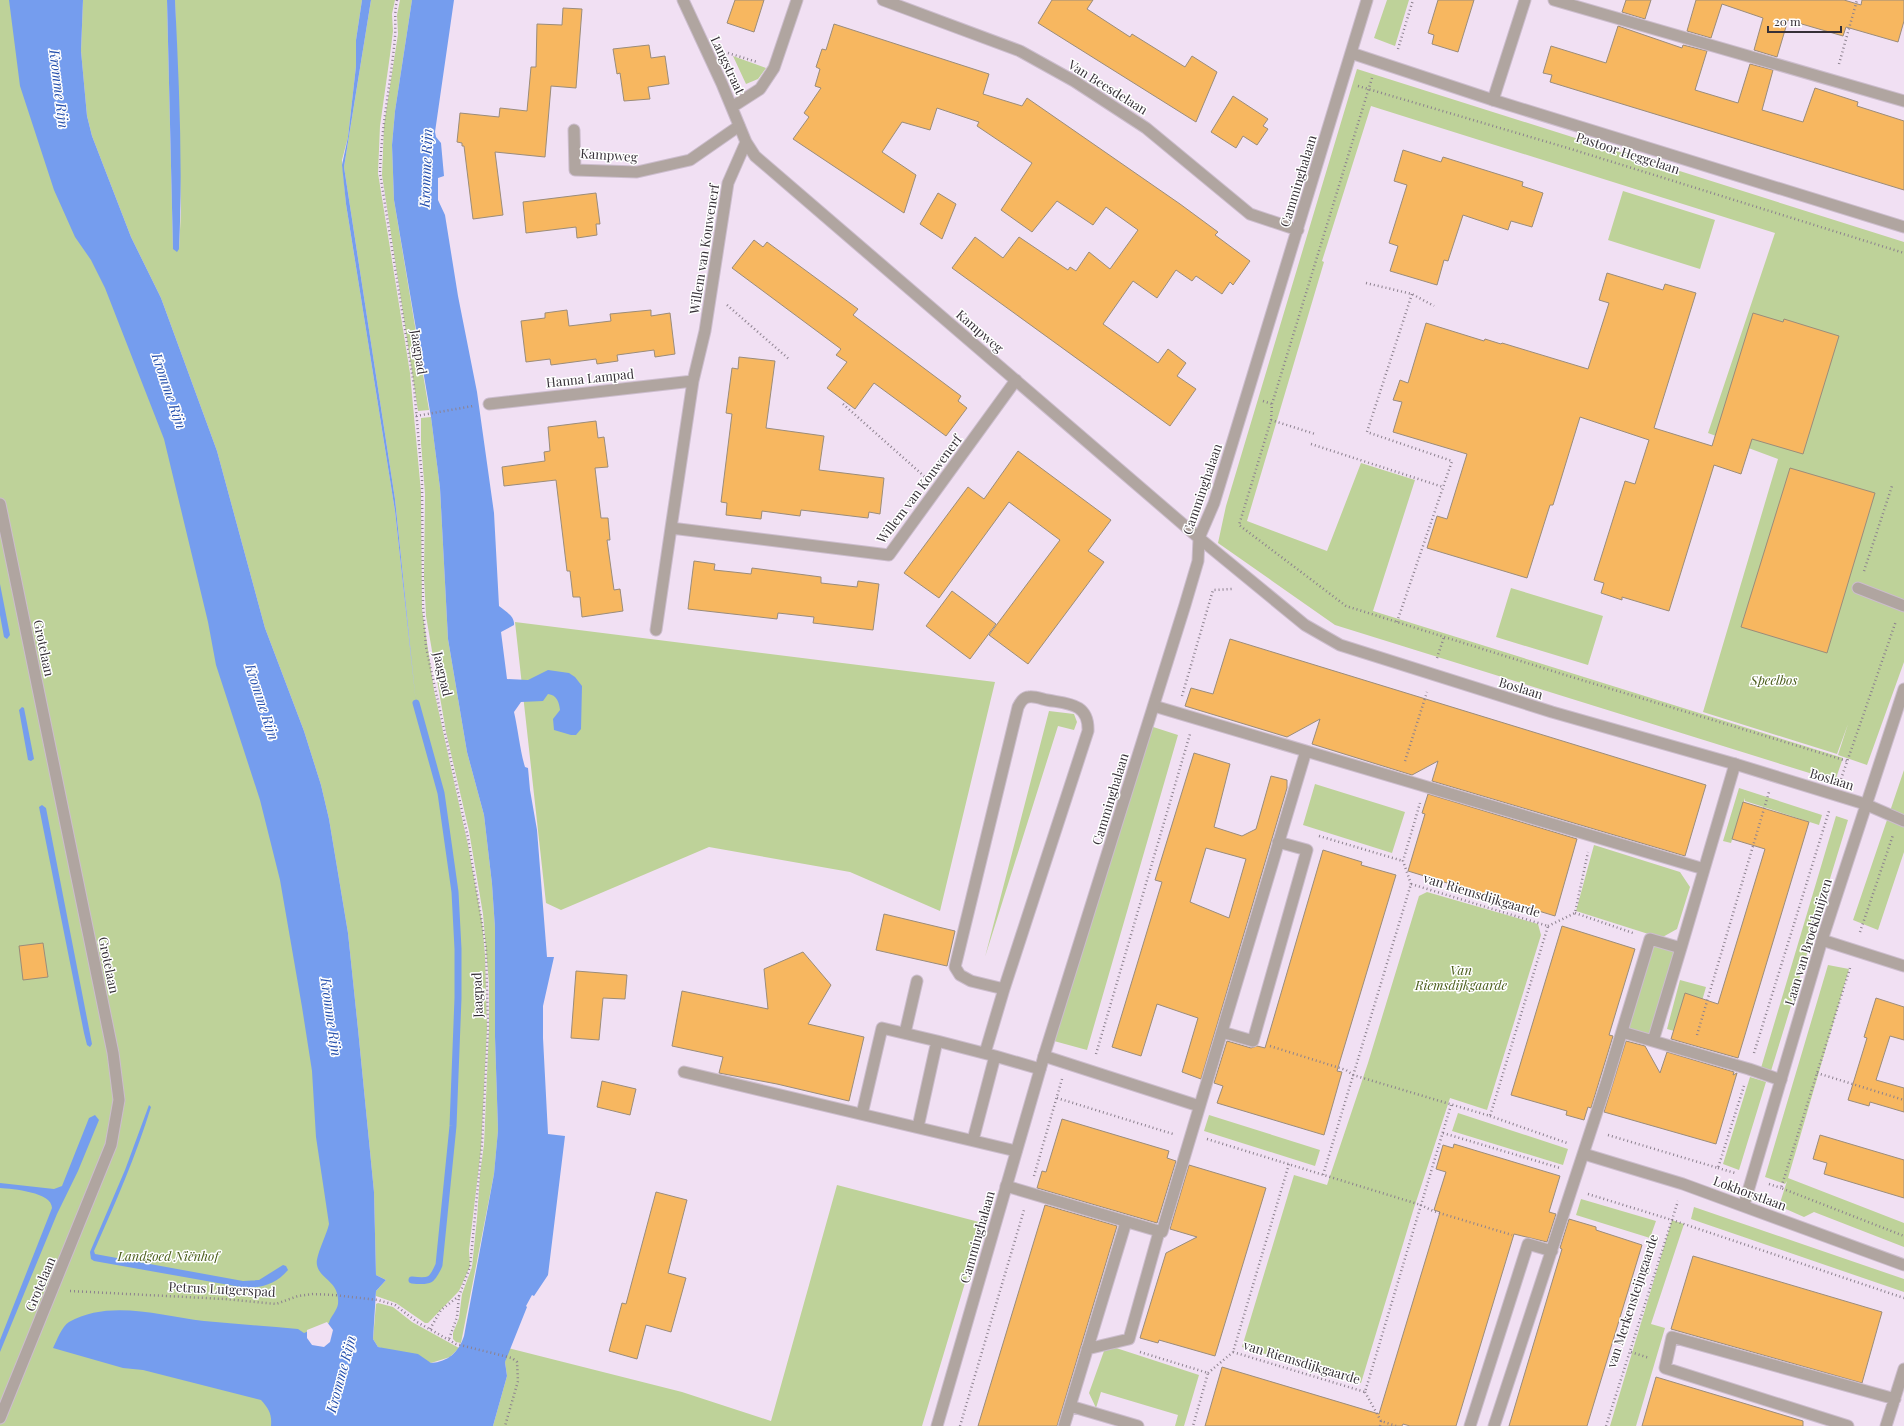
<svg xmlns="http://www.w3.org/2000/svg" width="1904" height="1426" font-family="'Playfair Display',serif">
	<rect width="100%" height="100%" fill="#f1e0f3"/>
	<path fill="#bed299" d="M0,0H27L291,774L341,1301L300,1426H0Z
		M83,0H167L173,249H179L181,211L175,0H362L356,40V66L348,137L342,160L346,204L395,511L416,703L395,499L344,167L371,0H395L392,14L393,31L390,55L380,126L378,173L410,373L421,492L422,609L434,690L468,845L482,922L485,955L487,1028L481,1149L469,1250L470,1266L459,1291L428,1323H425L396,1303L376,1296V1291L386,1280L376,1275L374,1192L358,1029L348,933L329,819L321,785L304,731L265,628L217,451L161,298L131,237L92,136L87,116L81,51Z
		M400,0H412L395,111L392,145L394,200L429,410L418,411L382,175L384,125L398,34L397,15Z
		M1387,0H1409L1395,46L1374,38Z
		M733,56L766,68L758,79L746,84Z
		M1357,69L1904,242V662L1867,765L1838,755L1848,724L1837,754L1703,712L1778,459L1708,433L1775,233L1371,106L1322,261L1324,262L1247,521L1327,551L1361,463L1415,480L1373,611L1843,758L1835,781L1335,625L1218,543L1226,506Z
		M1623,191L1715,220L1700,269L1608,240Z
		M431,417L440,488L448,639L467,752L484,815L492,884L495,928V1037L498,1130L494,1174L461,1343L456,1342L453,1339V1333L459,1318L462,1294L472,1267L477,1218L480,1174L484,1144L489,1029V984L483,914L469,831L446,732L426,616L424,577L425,494L421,443V418Z
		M1511,588L1603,616L1588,665L1496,637Z
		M515,622L995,682L940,911L850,872L709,847L561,910L546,903Z
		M1049,711L1074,714L1077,722L1074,730L1058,726L985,957Z
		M1147,725L1178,735L1087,1050L1054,1041Z
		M1904,770V852L1878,930L1853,920Z
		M1315,784L1405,812L1392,853L1303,825Z
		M1739,788L1822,815L1819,825L1745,801V798L1731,843L1723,841Z
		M1836,816L1848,820L1771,1071L1761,1068Z
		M1594,845L1680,872L1690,887L1677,929L1661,938L1576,911Z
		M1427,892L1538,924L1541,935L1487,1110L1450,1098L1413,1211L1361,1383L1242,1347L1294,1175L1327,1185L1368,1063L1419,896Z
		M1650,944L1675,951L1650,1038L1626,1030Z
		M1828,965L1849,969L1788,1178L1904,1223V1247L1814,1212L1804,1217L1779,1206L1787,1181L1785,1184L1765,1177Z
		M1680,980L1706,987L1692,1036L1667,1029Z
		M1750,1077L1766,1082L1739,1170L1723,1164Z
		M1458,1113L1568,1149L1563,1165L1452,1131Z
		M1209,1115L1320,1150L1315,1166L1204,1131Z
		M837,1185L983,1223L922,1426H493L507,1376L505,1362L508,1348L682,1392L771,1421Z
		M1581,1199L1656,1221L1650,1238L1576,1215Z
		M1694,1207L1904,1279V1292L1691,1219Z
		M1672,1220L1684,1224L1651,1324L1665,1328L1636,1426H1610Z
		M378,1303L393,1307L412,1322L459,1348L450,1357L431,1363L378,1347L373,1339L376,1304Z
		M1113,1347L1199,1375L1184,1426H1175L1178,1415L1101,1392L1096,1408L1089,1393L1104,1351Z"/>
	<path fill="#759dee" d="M9,0H83L81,51L87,116L92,136L131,237L161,298L217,451L265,628L304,731L321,785L329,819L348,933L358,1029L374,1192L376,1275L386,1280L376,1291L373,1339L378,1347L418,1354L431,1363C448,1362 459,1352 464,1336L494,1174L498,1130L495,1037V928L492,884L484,815L467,752L448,639L440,488L431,417L394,200L392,145L395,111L412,0H454L435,132L436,137L441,143L444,176L438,178V200L445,215L458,296L477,392L494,513L499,606C505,611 515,616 514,625L501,632L507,679L528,680L548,670L569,673L575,677L582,686L581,729L576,735H571L554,730L553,719L560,710C559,702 557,695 548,694L543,701L521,702L514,712C518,729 520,751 525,767L528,768L530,790L537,830L547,957H554L543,1006V1038L548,1134L565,1136L548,1275L534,1296L532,1295L526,1306L527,1307L505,1362L507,1376L493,1426H271C272,1414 269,1409 261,1400L143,1370L123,1368L53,1348C57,1340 62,1326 69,1322C110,1299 161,1316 204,1321C235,1324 267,1326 298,1329L304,1333L329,1323C330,1317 337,1311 338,1304C340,1281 320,1280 317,1265C315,1257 327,1234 329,1224L316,1137L312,1071L302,1007L280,880L260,800L216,665L208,622L164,439L105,288L91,260L75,237L54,190L20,86Z
		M167,0H175C179,83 183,167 179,249L177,252L173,249Z
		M362,0H371L344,167L395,499L416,703L395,511L346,204L342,165L348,137L356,66V40Z
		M0,584L10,635L7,639L4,637L0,615Z
		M22,707L24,708L34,759L31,761L28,760L19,710Z
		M42,805L46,808L92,1044L90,1047L87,1045L84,1033L39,807Z
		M149,1105L151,1107C136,1156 115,1204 94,1251L95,1254L243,1281L259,1280L283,1265L286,1266L288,1270C276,1284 264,1287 246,1288L94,1261L91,1259L90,1252L125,1170Z
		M95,1115L99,1120L78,1171L57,1214L0,1352V1340L52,1208C52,1192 13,1189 0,1188V1183L54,1189L62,1186L89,1118Z"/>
	<path fill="#f1e0f3" d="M327,1322L333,1330L330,1342L324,1347L312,1345L307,1338V1330Z"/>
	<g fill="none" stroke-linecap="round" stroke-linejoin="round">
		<path stroke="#759dee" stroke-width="7" d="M412,1280C430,1282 432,1281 439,1265L453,1126L458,998V949L455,892L441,793L416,703"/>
	</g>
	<path fill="#f7b760" stroke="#9b8c7a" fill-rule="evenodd" d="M735,0H764L754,32L727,23Z
		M1052,0H1093L1087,9L1130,37L1132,34L1185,67L1192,56L1217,72L1196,122L1038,23Z
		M1438,0H1474L1458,52L1432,44L1434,35L1428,33Z
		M1626,0H1651L1645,19L1622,12Z
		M1696,0H1844L1861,5L1862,0H1904V21L1898,42L1846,27L1843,36L1788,20L1777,57L1754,50L1763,18L1722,4L1711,38L1687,31Z
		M563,8L582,9L576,88L551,86L545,157L495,152L503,215L473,219L464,146H462V143L457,142L460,113L499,117L500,108L527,111L531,67H536L537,24L562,25Z
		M834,24L989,74L983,94L1022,106L1027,98L1180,204L1218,232L1215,235L1250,261L1233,285L1230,282L1222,294L1196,276L1192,281L1176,270L1157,298L1133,281L1103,324L1158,363L1168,349L1186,363L1177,376L1196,389L1170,426L952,268L975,237L1003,258L1019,237L1068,270L1070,267L1076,271L1089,252L1110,269L1138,230L1106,207L1093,225L1057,201L1032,232L1001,210L1032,163L977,126L979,122L937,108L930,130L902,122L882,152L916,175L904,213L793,139L809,117L804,113L821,88L815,86L820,69L816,67L822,49L826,50Z
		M1618,26L1682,48L1683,45L1707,51L1695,90L1738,103L1750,64L1773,70L1762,110L1803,122L1815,88L1858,102L1857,106L1904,121V190L1550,82L1552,75L1543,73L1551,46L1606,63Z
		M649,45L651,58L665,56L669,84L648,87L650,99L624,101L620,73L617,74L613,49Z
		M1233,96L1268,119L1263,126L1268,129L1257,145L1243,136L1236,148L1211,132Z
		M1403,150L1441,162L1443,157L1523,182L1522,186L1543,193L1532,227L1511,221L1508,230L1463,215L1448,261L1444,260L1437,285L1390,271L1398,246L1389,243L1407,185L1394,181Z
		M596,193L600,224H596L597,235L577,238L576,227L526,233L523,202Z
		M938,193L956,204L942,239L920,224Z
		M754,240L763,247L767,242L839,295L858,309L853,315L961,396L958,401L967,408L946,436L874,383L855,409L827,388L847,362L836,355L841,349L732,268Z
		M1607,273L1663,290L1665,284L1696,293L1654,428L1712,446L1753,313L1783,322L1784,319L1839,336L1803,454L1752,439L1741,474L1714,465L1669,611L1622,597V600L1601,593L1604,583L1594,580L1625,481L1635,484L1649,440L1580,417L1553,505H1550L1527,578L1427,548L1437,516L1447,519L1467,454L1393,432L1402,402L1393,400L1397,389L1400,380L1408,383L1426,323L1484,341L1485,339L1501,344L1502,343L1588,369L1609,303L1599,300Z
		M567,310L569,326L611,321L610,314L651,310V316L670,313L675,354L655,357L654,350L617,355L618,361L597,364L596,359L551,365L550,359L526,362L521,321L545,318V313Z
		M739,357L775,361L766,428L824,436L819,470L884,478L880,514L869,512L868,518L801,510L800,516L762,511L761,519L726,515L727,503L721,502L732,414L726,413L732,368L738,369Z
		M596,421L598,438L604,437L608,467L595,468L601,518H608L610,540H607L614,590L620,589L623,611L582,617L580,597H573L570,571H567L556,480L504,486L502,467L545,461L544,452L550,451L548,427Z
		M1018,451L1111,520L1088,551L1104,562L1028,664L989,635L1060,540L1009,502L939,598L904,573L968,487L984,499Z
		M1790,468L1875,493L1827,653L1741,627Z
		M694,561L715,564L714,570L733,572L751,574L752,568L821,577V583L857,587L858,581L879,584L873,630L813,623L814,617L778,613L777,619L688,609Z
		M952,591L996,624L970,659L926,626Z
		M1230,639L1706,785L1685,856L1432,781L1438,761L1412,775L1312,744L1320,719L1287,737L1185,706L1191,688L1213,694Z
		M1194,753L1230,764L1214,827L1242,836L1256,829L1271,776L1287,780V788L1201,1079L1182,1072L1198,1018L1157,1004L1141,1056L1112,1047L1162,882L1155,880ZM1206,848L1246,859L1229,918L1190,902Z
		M1428,794L1577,839L1555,916L1408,871L1425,814L1422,813Z
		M1743,802L1809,822L1738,1058L1671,1039L1685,993L1718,1004L1731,961L1765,849L1732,839Z
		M1323,850L1362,862L1361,865L1396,875L1337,1071L1342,1072L1324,1135L1217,1103L1223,1086L1214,1083L1227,1041L1251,1048L1257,1046L1265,1048Z
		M884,914L955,931L947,966L876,950Z
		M1562,926L1635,949L1609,1035L1613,1036L1591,1108L1588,1107L1584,1120L1566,1115L1567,1111L1511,1095Z
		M43,943L48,977L23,980L19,946Z
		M803,952L831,985L808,1024L864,1037L849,1101L777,1084L719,1073L723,1057L672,1046L682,991L768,1009L764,969Z
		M576,971L627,975L625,999L603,998L599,1040L571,1038Z
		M1876,998L1904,1007V1040L1890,1036L1876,1080L1904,1088V1112L1870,1102L1869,1106L1848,1100L1867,1038L1864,1037Z
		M1626,1041L1645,1046L1660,1073L1667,1052L1734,1072L1733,1075L1737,1073L1716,1144L1604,1112Z
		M602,1081L636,1089L630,1115L597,1107Z
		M1062,1119L1169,1151L1167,1158L1176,1161L1157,1223L1037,1188L1042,1171L1046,1172Z
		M1820,1135L1904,1160V1198L1824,1174L1827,1163L1813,1159Z
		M1454,1144L1560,1176L1549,1212L1556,1214L1547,1242L1514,1234L1456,1426H1410L1403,1424L1402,1426H1205L1222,1367L1379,1414L1440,1212L1434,1210L1446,1172L1436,1169L1443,1145L1453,1148Z
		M1189,1165L1266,1188L1215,1356L1159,1340L1158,1343L1140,1338L1166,1253L1197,1237L1170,1229Z
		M656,1192L687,1200L668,1273L686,1278L671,1332L646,1325L637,1359L609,1351L622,1303L626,1304Z
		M1045,1205L1117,1226L1057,1426H978Z
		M1569,1219L1596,1227V1230L1642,1245L1587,1426H1509L1562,1249L1560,1248Z
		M1693,1256L1882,1312L1862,1383L1671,1329Z
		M1656,1377L1803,1421V1426H1642Z"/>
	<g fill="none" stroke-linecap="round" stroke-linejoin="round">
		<defs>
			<path id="service" d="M1554,0L1904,101
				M1493,100L1525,0
				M574,130L575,170L637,172L690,160L739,126
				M1858,588L1904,606
				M1154,706L1704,869
				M1865,804L1904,821
				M1222,1032L1253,1041L1307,850L1278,842
				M1622,1032L1749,1069L1781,1080
				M905,1033L917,981
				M1653,1041L1681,948
				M985,1053L1004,989L1088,731C1089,703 1068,704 1047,700C1042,699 1034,696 1029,697C1023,697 1020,703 1018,707L955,967L960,975L971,981L1004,989
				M1044,1056L1199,1106
				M684,1072L1016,1151
				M862,1114L882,1028L937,1041
				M918,1127L937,1041L995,1056
				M973,1140L995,1056L1040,1069
				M1006,1186L1162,1232L1306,751
				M1087,1349L1129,1339L1159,1232
				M1070,1406L1138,1426
				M1064,1426L1126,1222
				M1470,1426L1528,1244L1552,1251
				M1494,1426L1606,1084L1650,939L1681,948L1735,764
				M1848,1426L1665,1368L1672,1337L1895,1399
				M1886,1426L1904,1369"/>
			<path id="minor" d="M683,0L722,84L746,142L755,156L1199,538L1305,625L1340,645L1552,712L1735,764L1865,804
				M883,0L1020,51L1074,81L1146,128L1250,214L1298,230
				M1351,53L1493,100L1904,227
				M732,107L760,89L774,68L797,0
				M746,142L728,183L705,331L693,381L671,528L889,555L1016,380
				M489,404L693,381
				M0,504L113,1053L119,1100L111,1145L0,1418
				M656,630L671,528
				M1822,940L1904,966
				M1584,1154L1683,1184L1904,1265
				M1744,1205L1822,940L1904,689
				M937,1426L1044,1056L1185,605L1198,561L1199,538L1214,503L1367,0"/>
		</defs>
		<use href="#service" stroke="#ccbdcd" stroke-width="13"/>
		<use href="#minor" stroke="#ccbdcd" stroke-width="13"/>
		<path stroke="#8c818e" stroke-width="2.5" stroke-dasharray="1 3" stroke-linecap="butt" d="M397,0C394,13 396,24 395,37C391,83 381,127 380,173L414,386L422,479L423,605L426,647L468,838L486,948L488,1029L482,1144L470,1267L459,1296L457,1317L449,1339
			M1398,49L1413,0
			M728,53L757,62
			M1839,64L1857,0
			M1372,78L1272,404L1271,420L1239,525L1346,606L1562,674L1847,761
			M1358,86L1571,149L1904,253
			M1366,283L1412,294L1434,306
			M727,305L790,360
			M1263,401L1272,404
			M843,404L925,477
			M416,416L473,406
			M1271,420L1315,434
			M1311,444L1443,487
			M1864,571L1892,486
			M1397,622L1452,461L1367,432L1412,294
			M1437,658L1444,637
			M1182,696L1213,590L1232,589
			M1405,761L1427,692
			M1841,779L1896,621
			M1319,836L1403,861
			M1411,884L1403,861L1420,803
			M1575,913L1633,933
			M1548,926L1575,913L1588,852
			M1860,932L1893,835
			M1850,968L1781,1188L1904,1236
			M1697,1035L1769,792
			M1270,1046L1346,1070L1353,1075L1490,1116L1548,926L1411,884L1323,1175
			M1754,1053L1829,811
			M1096,1054L1190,734
			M1817,1073L1904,1100
			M1057,1098L1173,1134
			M1451,1105L1421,1205L1433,1211L1512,1235
			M1490,1116L1567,1143
			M1443,1133L1560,1168
			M1608,1135L1718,1168L1744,1086
			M1207,1139L1421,1205L1365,1392L1233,1352L1289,1164
			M1718,1168L1735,1173
			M1034,1176L1062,1079
			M1769,1184L1781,1188
			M1588,1194L1672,1220L1904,1298
			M70,1291L225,1299L276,1304L298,1296L313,1294L334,1295L378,1300L395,1305L417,1322L456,1344L512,1358L517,1362L518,1381L505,1426
			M430,1329L441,1310L459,1296
			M1140,1352L1208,1373L1193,1426
			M1631,1352L1649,1358
			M1208,1373L1233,1352
			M1365,1392L1381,1421
			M960,1426L1024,1210
			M1380,1426L1381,1421L1396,1426
			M1606,1426L1678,1201"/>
		<use href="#service" stroke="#b0a5a0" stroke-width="11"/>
		<use href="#minor" stroke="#b0a5a0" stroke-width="11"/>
	</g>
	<g text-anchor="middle" stroke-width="3" stroke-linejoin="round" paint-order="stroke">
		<g font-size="13" fill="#363037" stroke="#fff">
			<text transform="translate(728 65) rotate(65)" y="5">Langstraat</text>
			<text transform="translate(1108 87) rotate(32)" y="5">Van Beesdelaan</text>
			<text transform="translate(1628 153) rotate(18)" y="5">Pastoor Heggelaan</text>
			<text transform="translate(609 155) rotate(4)" y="5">Kampweg</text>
			<text transform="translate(1298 181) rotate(-73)" y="5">Camminghalaan</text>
			<text transform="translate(704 249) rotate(-81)" y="5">Willem van Kouwenerf</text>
			<text transform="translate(980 331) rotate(41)" y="5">Kampweg</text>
			<text transform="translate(419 352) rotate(81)" y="5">Jaagpad</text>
			<text transform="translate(590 378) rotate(-6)" y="5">Hanna Lampad</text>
			<text transform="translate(919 489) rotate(-53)" y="5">Willem van Kouwenerf</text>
			<text transform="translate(1202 489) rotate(-71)" y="5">Camminghalaan</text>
			<text transform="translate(44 648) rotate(78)" y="5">Grotelaan</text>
			<text transform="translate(443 674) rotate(77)" y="5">Jaagpad</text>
			<text transform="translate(1521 688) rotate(17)" y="5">Boslaan</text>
			<text transform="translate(1832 779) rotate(17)" y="5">Boslaan</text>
			<text transform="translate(1110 799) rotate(-73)" y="5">Camminghalaan</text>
			<text transform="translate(1482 895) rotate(17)" y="5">van Riemsdijkgaarde</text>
			<text transform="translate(1808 942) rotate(-73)" y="5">Laan van Broekhuijzen</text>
			<text transform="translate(109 965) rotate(78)" y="5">Grotelaan</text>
			<text transform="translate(477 995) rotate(-92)" y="5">Jaagpad</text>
			<text transform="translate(1750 1193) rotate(20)" y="5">Lokhorstlaan</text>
			<text transform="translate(977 1237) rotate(-74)" y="5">Camminghalaan</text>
			<text transform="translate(40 1284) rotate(-67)" y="5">Grotelaan</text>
			<text transform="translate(222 1289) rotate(3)" y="5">Petrus Lutgerspad</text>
			<text transform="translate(1632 1301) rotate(-72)" y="5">van Merkensteijngaarde</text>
			<text transform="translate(1302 1362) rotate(17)" y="5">van Riemsdijkgaarde</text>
		</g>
		<g font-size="13" font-style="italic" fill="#495c19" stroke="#fff">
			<text x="1774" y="685">Speelbos</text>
			<text x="1461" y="975">Van<tspan x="1461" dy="15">Riemsdijkgaarde</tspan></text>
			<text x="168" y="1261">Landgoed Niënhof</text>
		</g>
		<g font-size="14" font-style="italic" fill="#2650ad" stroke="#fff">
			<text transform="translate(59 89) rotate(83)" y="5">Kromme Rijn</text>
			<text transform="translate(426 168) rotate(-88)" y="5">Kromme Rijn</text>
			<text transform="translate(169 391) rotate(71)" y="5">Kromme Rijn</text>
			<text transform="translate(262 702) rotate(72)" y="5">Kromme Rijn</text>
			<text transform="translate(331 1017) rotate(82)" y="5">Kromme Rijn</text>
			<text transform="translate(341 1374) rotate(-75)" y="5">Kromme Rijn</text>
		</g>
	</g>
	<path d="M1768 26v6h73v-6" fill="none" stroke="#363037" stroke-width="2"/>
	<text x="1774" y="26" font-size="12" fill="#363037" stroke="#ffffff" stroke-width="3" paint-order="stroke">20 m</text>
</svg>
